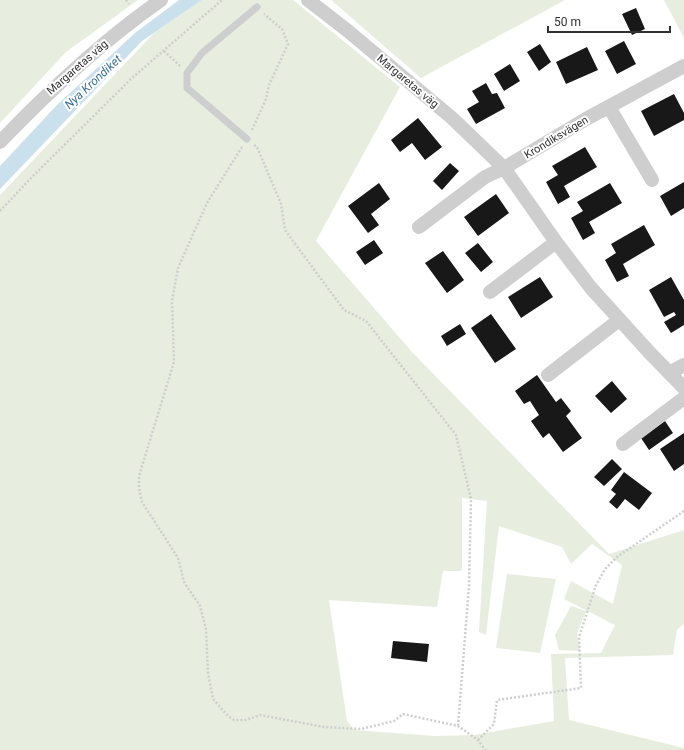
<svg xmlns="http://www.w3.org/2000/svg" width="684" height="750" font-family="Roboto,sans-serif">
	<rect width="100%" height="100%" fill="#fff"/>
	<path fill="#e7eedf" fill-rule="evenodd" d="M0,0H138L66,52L0,123Z
		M202,0H293L400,87L316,241L412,352L609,554L684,530V624L677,630L673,655L565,658L569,720L684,748V750H0V195L154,33ZM462,498L487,501L479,632L486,635L499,526L562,547L571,564L592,544L622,565L613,604L571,581L564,599L615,625L601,653L551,654L554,721L474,735L435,736L354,730L347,721L329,600L437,607L443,571H462Z
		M331,0H565L421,78Z
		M664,0H684V38Z
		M507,574L556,579L540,653L496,648Z
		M571,606L586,611L577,634L580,651L559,650L555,635Z"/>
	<path fill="#cbe0ed" d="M179,0H202L142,41L0,189V166L57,105L135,33Z"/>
	<path fill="#181818" d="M636,8L645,29L632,35L622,14Z
		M624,41L636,64L617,74L605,51Z
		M540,44L551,62L539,71L527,52Z
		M587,47L598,70L566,84L556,62Z
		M510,64L520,81L504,91L494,74Z
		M486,83L492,94L497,93L505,108L476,124L467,109L479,102L472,91Z
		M674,94L684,113V120L654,136L641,111Z
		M418,118L442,147L425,160L412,143L400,152L391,140Z
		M585,147L597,167L564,186L570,197L558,204L546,182L558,175L552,166Z
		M450,163L459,171L442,190L433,181Z
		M684,182V208L671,216L660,196Z
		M379,183L390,199L371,214L379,225L368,233L348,206Z
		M610,183L622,203L589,222L595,233L583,240L571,218L583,211L577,202Z
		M496,194L509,213L478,236L464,217Z
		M644,225L655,245L623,264L629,276L617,282L605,260L616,253L611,244Z
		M374,240L383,253L365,265L356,252Z
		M478,243L493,262L481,272L465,253Z
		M443,251L464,280L447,293L425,263Z
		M540,277L553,297L521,318L508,297Z
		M671,277L684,300V325L671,333L664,322L676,315L674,312L664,317L649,290Z
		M491,314L516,349L495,363L471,328Z
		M460,324L466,334L447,346L441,336Z
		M537,375L556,402L561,398L571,411L566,416L582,438L563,452L549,433L543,438L531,421L539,415L530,401L524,404L515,391Z
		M612,381L627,399L611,413L595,396Z
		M665,421L673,433L649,450L641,438Z
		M684,433V464L674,471L660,449Z
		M612,459L622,469L604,486L594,477Z
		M624,472L652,493L639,510L625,499L617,509L609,502L616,494L611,490Z
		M393,641L429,644L427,662L391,658Z"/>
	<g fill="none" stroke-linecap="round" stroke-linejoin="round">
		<path stroke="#cecece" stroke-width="2.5" stroke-dasharray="2 2" stroke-linecap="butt" d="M126,0L129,4
			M164,51L180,66
			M252,130L266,99L269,85L288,44L282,29L264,14
			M254,145L257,147L281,204L285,230L344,310L366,321L456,435L471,499L469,586L458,726
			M242,147L207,203L178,268L172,301L174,362L139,476V488L142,502L178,558L184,582L200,606L206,629L208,673L213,699L228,716L234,720H246L260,715L324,727L361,729L394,721L403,714L458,726L478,740L485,750
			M0,211L32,177L132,78L222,0
			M478,740L494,724L497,700L581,688L579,637L596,585L605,569L617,557L684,511"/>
		<path stroke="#cecece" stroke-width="7" d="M247,139L187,88V73L202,53L257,7"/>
		<path stroke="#cecece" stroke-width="14" d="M308,0L348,31L452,118L504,168L556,242L591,288L649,352L684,388
			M609,107L652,180
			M0,142C50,90 102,41 161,0
			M419,227L485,177L504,168L586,119L684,66
			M490,292L556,242
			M669,373L684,365
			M548,375L619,320
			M623,444L684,398"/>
	</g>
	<g text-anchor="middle" stroke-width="4" stroke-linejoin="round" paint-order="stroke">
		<g font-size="11" fill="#313131" stroke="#fff">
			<text transform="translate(77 67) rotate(-41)" y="4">Margaretas väg</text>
			<text transform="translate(408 81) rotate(40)" y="4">Margaretas väg</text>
			<text transform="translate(556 137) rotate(-31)" y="4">Krondiksvägen</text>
		</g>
		<g font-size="12" font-style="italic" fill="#3c7195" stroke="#fff">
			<text transform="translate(93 82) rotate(-43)" y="4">Nya Krondiket</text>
		</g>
	</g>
	<path d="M548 26v6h122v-6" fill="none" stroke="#313131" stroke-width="2"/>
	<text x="554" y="26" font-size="12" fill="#313131" stroke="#ffffff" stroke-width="3" paint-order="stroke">50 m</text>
</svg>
